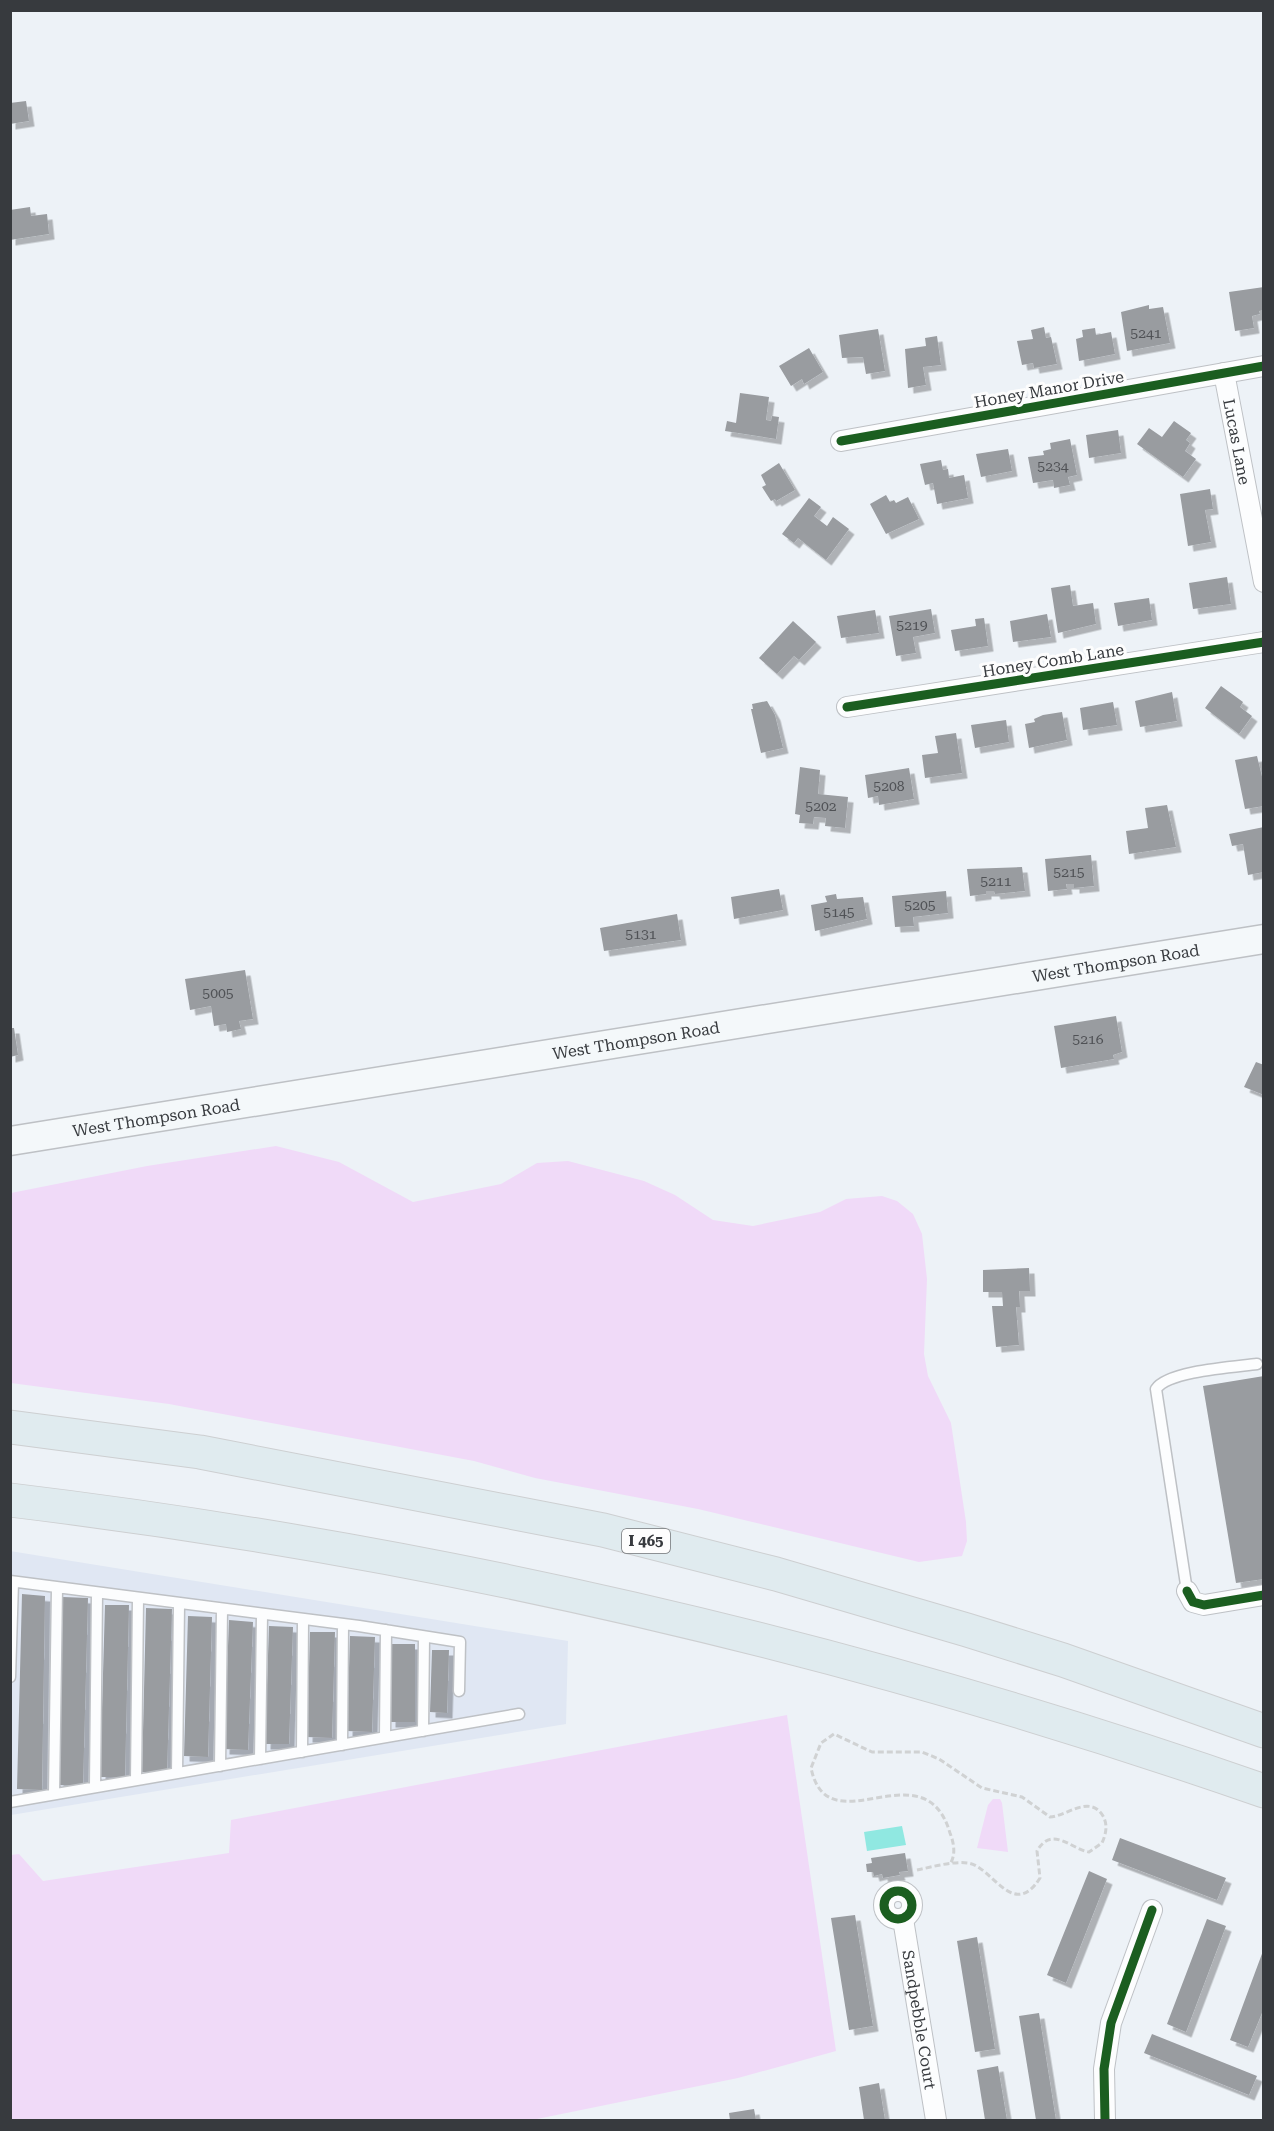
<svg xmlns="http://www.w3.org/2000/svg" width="1274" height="2131" font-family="'Roboto Serif',serif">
	<defs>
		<filter id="shadow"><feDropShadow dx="5.5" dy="5.5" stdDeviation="0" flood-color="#0004"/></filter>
	</defs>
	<rect width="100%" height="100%" fill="#edf2f7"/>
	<path fill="#e0e7f3" d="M10,1551L568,1641L566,1724L11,1815Z"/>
	<path fill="#f0daf8" d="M276,1146L339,1162L413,1202L501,1184L537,1163L568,1161L644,1181L675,1195L713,1220L753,1226L820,1212L846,1199L882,1196L897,1201L913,1214L922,1234L927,1279L924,1354L928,1376L951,1423L966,1522L967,1541L962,1556L919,1562L698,1509L535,1478L474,1461L384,1444L169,1404L11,1383V1193L147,1166Z
		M787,1715L836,2051L738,2078L532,2120H11V1855L19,1854L43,1881L229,1853L231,1820Z
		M993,1799H1000L1002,1803L1008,1852L977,1848L988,1805Z"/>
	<path fill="#90e8e1" d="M902,1826L906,1845L867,1851L864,1832Z"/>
	<path fill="#999ca0" filter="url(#shadow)" d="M26,101L29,121L10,124V103Z
		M30,207L31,216L47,214L49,234L10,240V210Z
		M1264,287V310L1259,311L1260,314L1252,316L1254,328L1235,331L1229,292Z
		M1149,305V309L1163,307L1170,343L1127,351L1121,312Z
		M1044,327L1046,338L1051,337L1057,364L1034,368L1033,363L1022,365L1017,341L1033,339L1031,330Z
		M1095,328L1096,335L1111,332L1115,354L1079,361L1076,339L1083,337L1082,330Z
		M878,329L885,371L866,374L863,357L842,358L839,335Z
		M937,336L941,365L923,367L926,385L908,388L905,349L926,346L925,338Z
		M809,348L823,372L804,384L802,379L791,386L779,366Z
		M740,393L769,397L766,420L771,421L772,416L779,417L776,439L725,431L727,421L736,423Z
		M1174,421L1191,433L1186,440L1190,443L1185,451L1196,459L1183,477L1137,444L1149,428L1162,437Z
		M1118,430L1121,453L1089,458L1086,435Z
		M1070,439L1077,475L1068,477L1070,485L1054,488L1053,480L1033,483L1028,457L1044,455L1043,451L1051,449L1050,443Z
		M1008,449L1012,471L981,477L976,454Z
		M941,460L943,470L948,469L949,478L964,475L968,498L937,504L933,483L925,485L920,464Z
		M779,463L795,490L776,501L775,499L771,501L762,487L766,485L761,475Z
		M1210,489L1213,509L1205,510L1211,542L1188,546L1180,494Z
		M886,495L890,502L894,500L896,503L908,497L919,519L886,534L870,504Z
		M809,498L821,507L814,516L827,526L833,517L849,529L826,560L798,538L794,543L782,534Z
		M1227,577L1231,604L1193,609L1189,583Z
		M1070,585L1073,606L1093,603L1096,624L1058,633L1051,588Z
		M1149,598L1152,620L1118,626L1114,603Z
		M931,609L935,633L913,637L916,653L896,656L889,616Z
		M875,610L879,633L841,638L837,616Z
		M1047,614L1051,637L1013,642L1010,621Z
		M984,618L988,646L955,651L951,630L976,626L975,619Z
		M793,621L816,642L799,660L794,656L777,674L759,658Z
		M1221,686L1243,702L1240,707L1252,716L1239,734L1205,708Z
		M1172,692L1177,721L1140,727L1135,701Z
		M767,701L775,715L783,748L761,753L751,709H753L752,704Z
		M1113,702L1117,725L1083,730L1080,708Z
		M1062,712L1067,740L1029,748L1025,724L1035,722L1034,719L1043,715Z
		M1006,720L1009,742L975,748L971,725Z
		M956,733L962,773L925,778L922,755L938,753L935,736Z
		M1257,756L1264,785V806L1245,809L1235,760Z
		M800,767L820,770L818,794L848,797L845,828L825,826L826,818L814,817L813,824L799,823L800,815L795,814Z
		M909,768L914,799L879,805L878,796L868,798L865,775Z
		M1167,805L1176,847L1129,854L1126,831L1148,828L1145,808Z
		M1264,827V872L1248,875L1243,844L1232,846L1229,834Z
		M1091,855L1094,886L1074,888V884H1066L1067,889L1048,891L1045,859Z
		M1022,867L1025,891L995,894L994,891H986V894L970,896L967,869Z
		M779,889L783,910L734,919L731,897Z
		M946,891L948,913L913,917L914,926L895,927L892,896Z
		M836,894L837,899L863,897L867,919L815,931L811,905L827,902L825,896Z
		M677,914L681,940L604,951L600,928Z
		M245,970L253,1019L239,1021L241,1029L227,1032L226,1024L214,1026L211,1006L190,1010L185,979Z
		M1116,1016L1122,1052L1113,1055L1114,1059L1061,1068L1054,1026Z
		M10,1028H14L18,1055L10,1057Z
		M1256,1062L1264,1065V1095L1244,1087Z
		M1029,1268L1030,1291H1019L1020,1307H1016L1019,1345L996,1347L992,1306H1003L1002,1292H983V1270Z
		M1264,1376V1579L1236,1583L1203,1386Z
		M22,1594L45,1596L42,1790L17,1789Z
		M63,1597L88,1598L83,1786L58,1785Z
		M105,1605H129L125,1777H100Z
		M146,1608L172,1609L167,1773L142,1772Z
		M188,1616L212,1617L208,1757L184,1756Z
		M229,1620L253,1622L248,1750L224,1749Z
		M269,1626L293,1627L289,1744H265Z
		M310,1632H335L332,1738L307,1737Z
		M350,1636L375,1637L372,1732L347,1731Z
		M391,1644H415V1722H390Z
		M432,1650H449L447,1713L430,1712Z
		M1120,1838L1226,1878L1217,1900L1112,1860Z
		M905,1853L908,1871L899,1872L900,1875L883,1878L882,1874L874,1876L873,1872H867L866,1864L872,1863L871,1858Z
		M1089,1871L1107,1879L1066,1983L1047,1975Z
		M855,1915L873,2026L849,2030L831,1918Z
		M1207,1919L1226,1926L1186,2032L1167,2024Z
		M977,1937L995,2049L975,2052L957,1941Z
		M1263,1951L1264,2008L1248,2047L1230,2040Z
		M1039,2013L1056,2120H1036L1019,2016Z
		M1152,2034L1257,2076L1249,2095L1144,2053Z
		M998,2066L1007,2120H985L977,2070Z
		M879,2083L885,2120H864L859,2087Z
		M754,2109L756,2120H730L729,2113Z"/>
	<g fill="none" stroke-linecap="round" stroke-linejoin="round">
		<defs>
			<path id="lane" d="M10,1581L359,1626L460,1642L459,1691
				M1187,1591L1156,1389C1168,1371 1234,1367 1257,1364
				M10,1677L13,1582
				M423,1731L424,1637
				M385,1737L386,1630
				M342,1745L343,1624
				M302,1752L303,1619
				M260,1759L262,1614
				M220,1766L222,1609
				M177,1773L179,1604
				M136,1780L138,1598
				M95,1787L97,1593
				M54,1794L57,1588
				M10,1802L519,1714"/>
			<g id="street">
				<path id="s1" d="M1224,373L1264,582"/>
				<path d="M841,441L1264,366"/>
				<path d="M847,707L1264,642"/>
				<path d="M1187,1591L1193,1602L1204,1605L1264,1595"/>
				<circle cx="898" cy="1905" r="14"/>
				<path id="s2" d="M903,1919L936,2120"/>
				<path d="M1105,2120L1104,2069L1111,2023L1152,1910"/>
			</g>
			<g id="secondary">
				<path id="s3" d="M10,1141L1264,939"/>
			</g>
			<path id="highway" d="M10,1427L200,1452L603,1530L776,1574L967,1630L1063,1660L1264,1731
				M10,1500C441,1552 854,1648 1264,1791"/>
		</defs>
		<use href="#lane" stroke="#bec1c5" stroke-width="13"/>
		<use href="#street" stroke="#bec1c5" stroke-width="22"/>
		<use href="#secondary" stroke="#bec1c5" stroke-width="31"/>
		<use href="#highway" stroke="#cdcfd1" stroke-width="35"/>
		<path stroke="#d0d2d3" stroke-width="3" stroke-dasharray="6 3" stroke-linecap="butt" d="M917,1870C932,1867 952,1861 968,1863C992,1866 1013,1921 1040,1878L1037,1851C1052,1825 1071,1849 1089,1852L1102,1843C1106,1834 1108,1825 1103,1816C1090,1794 1067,1816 1050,1817L1022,1797L982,1788L939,1759L922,1752H872L834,1734L821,1743L811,1768C828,1849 924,1745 950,1833C954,1843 956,1855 950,1864"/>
		<use href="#lane" stroke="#fcfdfe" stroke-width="10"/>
		<use href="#street" stroke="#fcfdfe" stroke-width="20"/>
		<use href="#secondary" stroke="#f4f8fa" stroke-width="28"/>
		<use href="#highway" stroke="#e0ebef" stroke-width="33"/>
		<defs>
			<path id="cycleway" d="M841,441L1264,366
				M847,707L1264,642
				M1187,1591L1193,1602L1204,1605L1264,1595
				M884 1905a14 14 0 1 1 28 0a14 14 0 1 1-28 0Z
				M1105,2120L1104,2069L1111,2023L1152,1910"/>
		</defs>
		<use href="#cycleway" stroke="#fdfdfd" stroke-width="13"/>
		<use href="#cycleway" stroke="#1b5e20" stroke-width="9"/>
	</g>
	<g text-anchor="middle" stroke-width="6" stroke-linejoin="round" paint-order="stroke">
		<g font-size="14" fill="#505256">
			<text x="1146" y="338">5241</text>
			<text x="1053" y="471">5234</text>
			<text x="912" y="630">5219</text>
			<text x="889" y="791">5208</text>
			<text x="821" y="811">5202</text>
			<text x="1069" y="877">5215</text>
			<text x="996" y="886">5211</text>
			<text x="920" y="910">5205</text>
			<text x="839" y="917">5145</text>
			<text x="641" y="939">5131</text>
			<text x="218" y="998">5005</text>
			<text x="1088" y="1044">5216</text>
		</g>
		<rect fill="#fdfdfd" stroke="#727477" stroke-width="1.5" x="622" y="1529" width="48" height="24" rx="4.5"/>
		<g font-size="15" font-weight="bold" fill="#373a3e">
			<text x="646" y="1546">I 465</text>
		</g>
		<g font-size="16" fill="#373a3e" stroke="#fdfdfd">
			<text transform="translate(1049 389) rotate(-10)" y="6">Honey Manor Drive</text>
			<text dy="6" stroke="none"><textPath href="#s1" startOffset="70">Lucas Lane</textPath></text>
			<text transform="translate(1053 660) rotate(-9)" y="6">Honey Comb Lane</text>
			<text dy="6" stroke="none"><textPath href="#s3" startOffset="1120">West Thompson Road</textPath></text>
			<text dy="6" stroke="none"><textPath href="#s3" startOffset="634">West Thompson Road</textPath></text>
			<text dy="6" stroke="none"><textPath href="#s3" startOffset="148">West Thompson Road</textPath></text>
			<text dy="6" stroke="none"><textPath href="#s2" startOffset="102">Sandpebble Court</textPath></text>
		</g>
	</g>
	<rect width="1274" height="2131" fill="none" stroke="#373a3e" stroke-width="24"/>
</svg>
